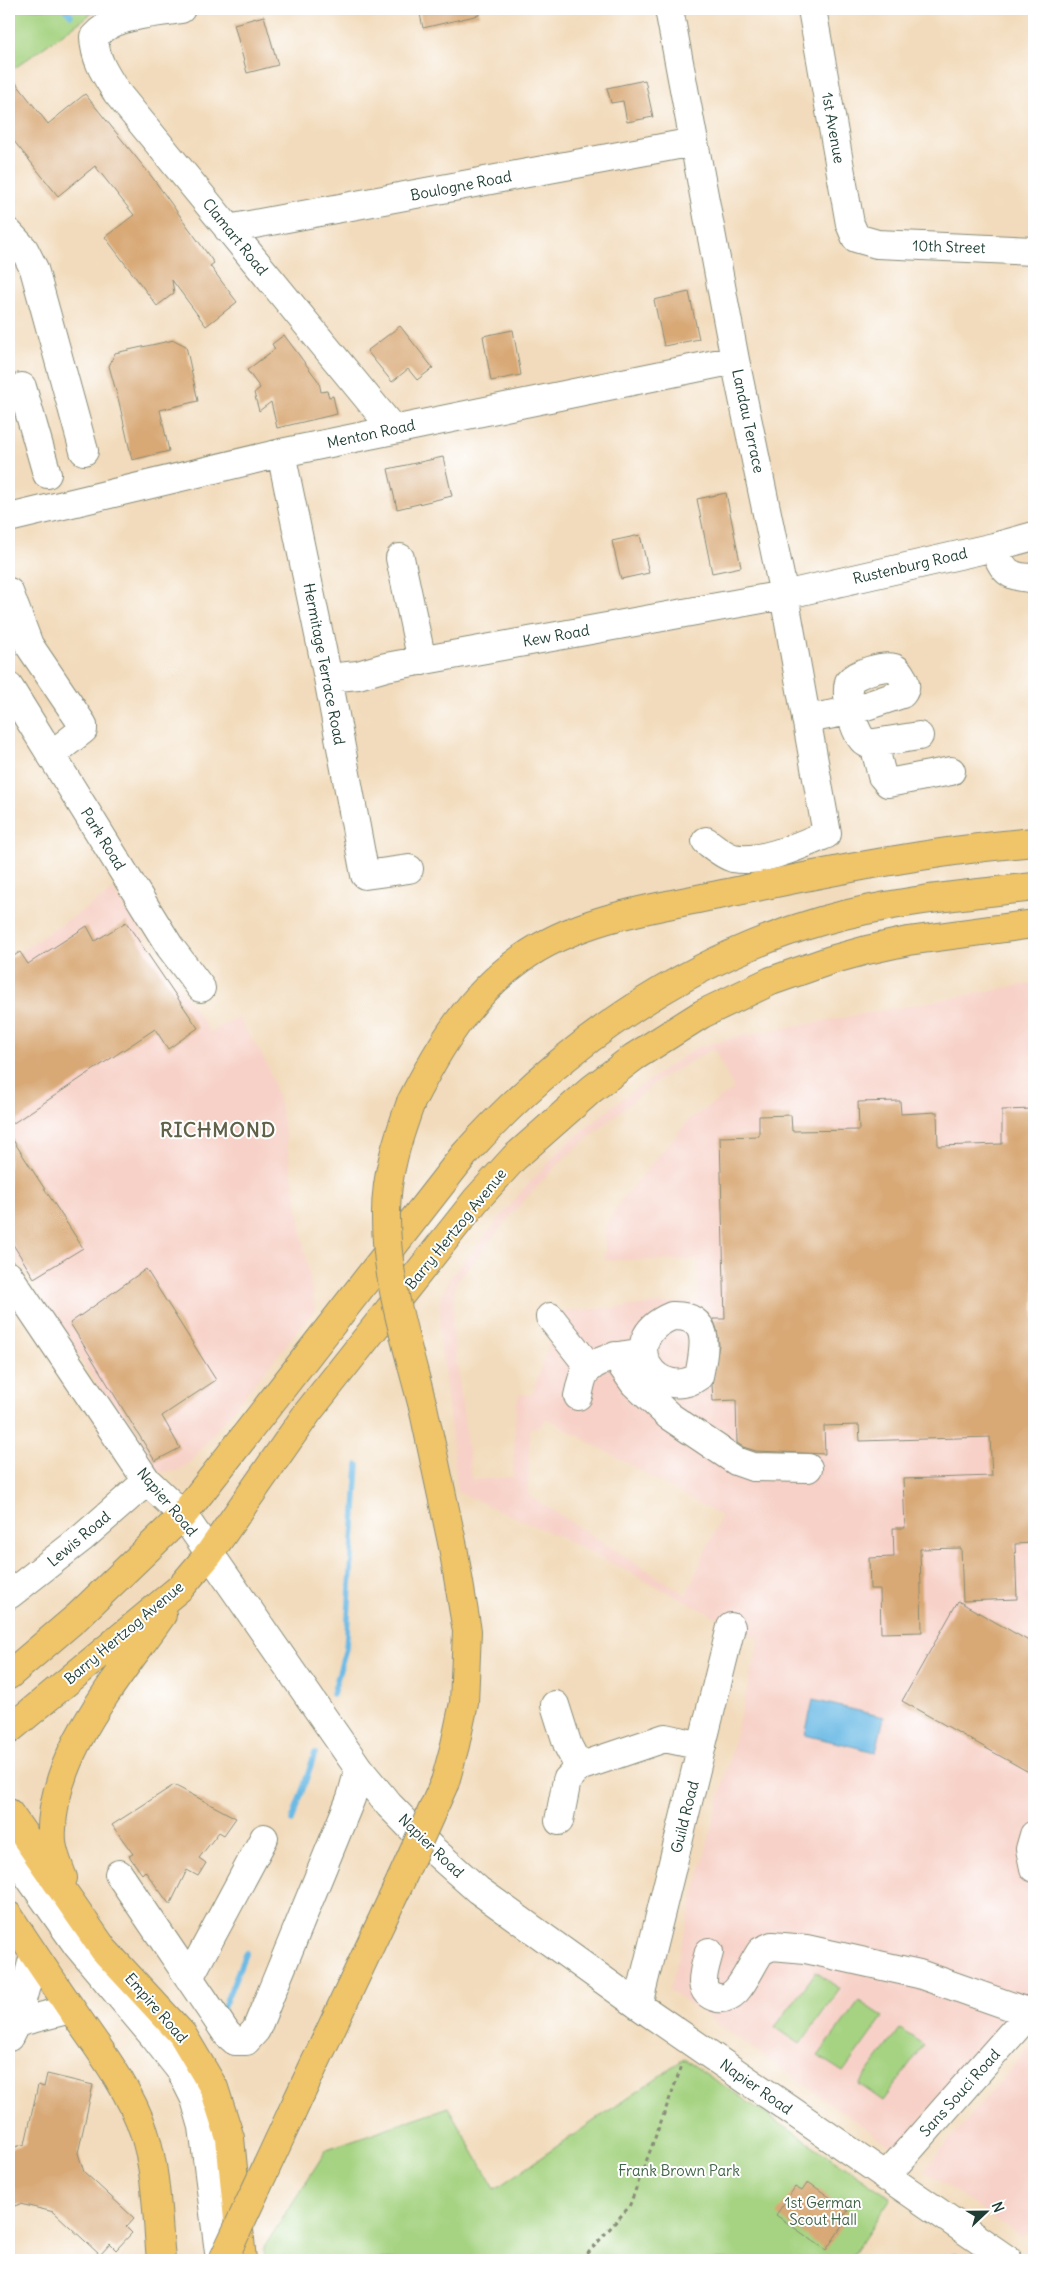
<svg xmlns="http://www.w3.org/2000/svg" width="1043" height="2269" font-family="Delius,sans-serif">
	<rect width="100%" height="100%" fill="#fff"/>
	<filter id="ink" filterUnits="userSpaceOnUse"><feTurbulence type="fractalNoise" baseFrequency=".02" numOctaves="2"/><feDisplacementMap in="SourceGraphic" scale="10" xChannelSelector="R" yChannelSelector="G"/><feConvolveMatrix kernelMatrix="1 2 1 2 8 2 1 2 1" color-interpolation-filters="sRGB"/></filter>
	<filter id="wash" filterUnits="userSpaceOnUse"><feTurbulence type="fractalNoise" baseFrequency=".0096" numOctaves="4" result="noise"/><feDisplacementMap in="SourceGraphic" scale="20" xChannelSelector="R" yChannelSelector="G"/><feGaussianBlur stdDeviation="1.12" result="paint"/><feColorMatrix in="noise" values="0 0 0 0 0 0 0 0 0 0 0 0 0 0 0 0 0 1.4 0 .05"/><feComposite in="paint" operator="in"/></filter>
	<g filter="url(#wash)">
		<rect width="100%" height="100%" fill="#f2dbbc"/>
		<path fill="#f7d1c7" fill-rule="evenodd" d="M113,891L210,1032L238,1017L266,1062L280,1105L315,1309L191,1461L177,1471L159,1472L146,1461L9,1246V959Z
			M1034,983V1109L1002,1110V1144L938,1146L936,1112L901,1114L900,1101L858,1102L859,1130L792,1131L791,1115L759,1116V1136L720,1137L725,1319L710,1320L713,1401L736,1400L738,1456L825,1454L824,1426L859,1425L860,1441L990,1437L992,1476L903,1479L905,1526H921L922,1549L961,1548L963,1601L1017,1599L1015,1544L1034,1543V2005L904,2155L670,1990L760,1639L560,1537L458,1492L440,1335V1300L449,1279L523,1190L564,1146L623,1098L696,1048L736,1037ZM714,1048L734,1089L690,1119L622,1199L605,1227V1260H698V1301L560,1312L532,1395L520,1394L516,1404L513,1477L472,1480L452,1326L455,1284L517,1208L563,1159L658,1080ZM547,1418L721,1516L686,1595L528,1495L530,1428L541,1426Z
			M1034,2042V2231L1022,2237L924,2170Z"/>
		<path fill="#a5d381" stroke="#62885a" d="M9,9H98L9,72Z
			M816,1972L840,1989L800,2044L775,2027Z
			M859,2001L883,2017L843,2072L818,2056Z
			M900,2029L924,2045L883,2101L859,2084Z
			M684,2059L891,2198L849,2260H264L263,2249L327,2149L448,2107L495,2189Z"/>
		<path fill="#6abae5" stroke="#447c8c" d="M813,1700L884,1717L876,1752L805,1735Z"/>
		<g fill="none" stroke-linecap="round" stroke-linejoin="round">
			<path stroke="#6abae5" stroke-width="5.5" d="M65,9L71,15
				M333,1694L346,1648L358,1465
				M292,1821L315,1753
				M222,2011L246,1952
				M942,2260L956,2256"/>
		</g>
		<g id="blocks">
			<path fill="#d8a874" d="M419,9H479V15L423,28Z
				M264,16L278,65L247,73L234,24Z
				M9,74L48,124L85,94L152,177L214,263L210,266L237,302L206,326L172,280L174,293L157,306L105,237L134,215L95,166L58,196L9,135Z
				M645,80L653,117L627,122L623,101L611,103L607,88Z
				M689,292L699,339L664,346L654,300Z
				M400,326L433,368L417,380L408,369L392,382L367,351Z
				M513,330L521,375L491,381L483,336Z
				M284,335L319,382L321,392L327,391L329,397L333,396L337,414L277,428L271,402L259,411L254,393L260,388L247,370L275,349L272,344Z
				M174,340L186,346L198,401L160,410L169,451L132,460L119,402L109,366L115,353Z
				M443,457L452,496L397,509L388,469Z
				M726,493L741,567L712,573L697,499Z
				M640,535L649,573L621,579L612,541Z
				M126,922L198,1028L168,1049L155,1029L9,1126V959L20,952L28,964L87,926L95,941Z
				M900,1101L901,1114L937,1112L938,1146L1002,1144V1110L1034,1109V1543L1015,1544L1017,1599L963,1601L961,1548L920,1549L922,1632L881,1633L880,1589H870L869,1558L894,1557L893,1528H905L903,1479L992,1476L990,1437L860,1441L859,1425L824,1426L825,1454L756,1451L743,1447L737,1443L736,1400L713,1401L712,1384L719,1345L717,1329L713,1319H725L720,1137L759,1136V1116L791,1115L792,1131L859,1130L858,1102Z
				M9,1134L83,1248L34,1278L9,1238Z
				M146,1269L216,1380L162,1416L180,1448L155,1461L70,1323Z
				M958,1601L1034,1644V1775L902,1701Z
				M174,1785L236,1818L224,1835L219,1832L199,1858L206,1863L198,1876L187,1870L170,1905L145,1871L142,1874L129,1856L133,1854L112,1825Z
				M47,2074L93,2085L78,2153L84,2172L134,2218L126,2227L132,2233L116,2250L110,2244L100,2255L54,2212L20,2204L9,2208V2149L25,2144L38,2085L44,2087Z
				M808,2182L848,2210L841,2219L845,2222L826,2250L776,2215L795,2187L802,2191Z"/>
		</g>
	</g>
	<g filter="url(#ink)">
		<use href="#blocks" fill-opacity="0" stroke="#888c78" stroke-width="1"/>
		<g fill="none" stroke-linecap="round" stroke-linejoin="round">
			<defs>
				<path id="minor" d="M181,9C153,14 114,14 94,37C95,60 105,74 117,93L393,429
					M669,9L735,360L784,595L827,834C801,845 761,864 733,858C723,855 714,847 706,841
					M812,9L850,224L856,238L877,244L1034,251
					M228,229L694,142
					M9,233L24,249L34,269L84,451
					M22,387L47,474
					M281,453L328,678L365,875L409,869
					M9,518L281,453L735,360
					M994,547C1003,571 1008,578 1034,578
					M400,558L422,661
					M9,592L29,645L83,725V730L51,755
					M328,678L358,675L386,667L784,595L994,547L1034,536
					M9,687L170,947L201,988
					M806,719L851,711L902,694C906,689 906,685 904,680C901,675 899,670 894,668C883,665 856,673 849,682C845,695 854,739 868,744L919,736
					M874,744L882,776L888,783L951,771
					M9,1276L147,1481L183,1515L359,1769L389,1805L432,1849L478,1890L638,2005L1008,2260
					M672,1316C712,1315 705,1347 699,1376C660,1405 611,1341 672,1316Z
					M550,1317L590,1368
					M615,1356L634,1383L669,1416L736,1461L753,1467L808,1468
					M578,1396C580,1389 581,1379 585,1373C595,1359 617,1356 633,1354
					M9,1595L82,1538L147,1481
					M555,1705L568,1746L579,1767
					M559,1821L567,1780L579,1767L665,1738L702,1746
					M1034,1835L1030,1849L1034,1868
					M9,1849L77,1945L155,2038L181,2071L195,2099L203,2127L220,2260
					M119,1874L227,2034L235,2041H246L256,2030L351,1798L359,1769
					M709,1952C705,1969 694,1993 718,1998C726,1999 731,1996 736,1991C746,1980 752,1964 761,1951L772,1946L806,1949L919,1974L1030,2013
					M189,1978L264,1838
					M638,2005L731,1627
					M16,2023L71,2009
					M9,2037L16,2023L34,1955
					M885,2177L1034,2008"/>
				<path id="major" d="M411,1102C439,1047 469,996 521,959C579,917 659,907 728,893C830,871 931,851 1034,842
					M423,1407L453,1547L467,1631L464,1703L455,1745L445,1782
					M9,1675L77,1617L183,1515L464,1155C560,1048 682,961 821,921C891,901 962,895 1034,887
					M9,1730L181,1587L209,1554L308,1412L476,1200L514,1158L592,1089L634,1057L702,1014L771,981L831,960L867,950L908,941L1034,924
					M9,1813L104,1950L182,2034L214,2088L230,2138L242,2260
					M63,1878C59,1867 53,1854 52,1842C47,1758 117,1680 162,1615
					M9,1916C32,1952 57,1988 81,2023C105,2057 131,2093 144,2132C157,2172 157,2219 161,2260
					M292,2112L401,1880"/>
			</defs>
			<use href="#minor" stroke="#888c78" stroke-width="30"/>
			<use href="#major" stroke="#888c78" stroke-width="30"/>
			<path stroke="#888c78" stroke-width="3" stroke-dasharray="4 4" stroke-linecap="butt" d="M582,2260L629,2207L683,2063"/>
			<use href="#minor" stroke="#fff" stroke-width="28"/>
			<use href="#major" stroke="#f0c469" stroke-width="28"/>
			<defs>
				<path id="major-bridge" d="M411,1102C398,1138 386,1174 386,1213C385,1278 407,1344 423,1407
					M401,1880L445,1782
					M223,2260L292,2112"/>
			</defs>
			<use href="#major-bridge" stroke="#888c78" stroke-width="30" stroke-linecap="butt"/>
			<use href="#major-bridge" stroke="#f0c469" stroke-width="28"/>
		</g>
	</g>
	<g text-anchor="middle" stroke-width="4" stroke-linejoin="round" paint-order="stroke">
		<g font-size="15" fill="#1f3d34" stroke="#fff">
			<text transform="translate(833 128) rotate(80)" y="5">1st Avenue</text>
			<text transform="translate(461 186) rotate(-11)" y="5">Boulogne Road</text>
			<text transform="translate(235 237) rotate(51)" y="5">Clamart Road</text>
			<text transform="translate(949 247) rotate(2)" y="5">10th Street</text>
			<text transform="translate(748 421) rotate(78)" y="5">Landau Terrace</text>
			<text transform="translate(371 434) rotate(-12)" y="5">Menton Road</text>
			<text transform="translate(910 566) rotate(-13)" y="5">Rustenburg Road</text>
			<text transform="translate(556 636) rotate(-10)" y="5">Kew Road</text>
			<text transform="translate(324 664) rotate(79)" y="5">Hermitage Terrace Road</text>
			<text transform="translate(103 839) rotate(58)" y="5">Park Road</text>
			<text transform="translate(456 1229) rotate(-51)" y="5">Barry Hertzog Avenue</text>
			<text transform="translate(167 1502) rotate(50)" y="5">Napier Road</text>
			<text transform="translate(79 1539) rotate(-40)" y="5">Lewis Road</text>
			<text transform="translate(124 1633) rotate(-40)" y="5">Barry Hertzog Avenue</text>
			<text transform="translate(685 1817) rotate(-76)" y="5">Guild Road</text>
			<text transform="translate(431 1846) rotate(44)" y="5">Napier Road</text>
			<text transform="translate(156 2008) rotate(49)" y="5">Empire Road</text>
			<text transform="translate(756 2087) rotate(35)" y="5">Napier Road</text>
			<text transform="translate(960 2093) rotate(-48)" y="5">Sans Souci Road</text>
		</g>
		<g font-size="15" fill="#406247" stroke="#fff">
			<text x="679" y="2176">Frank Brown Park</text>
			<text x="823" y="2208">1st German<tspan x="823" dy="17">Scout Hall</tspan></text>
		</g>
		<g font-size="20" font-weight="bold" letter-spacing="1" fill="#60624a" stroke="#fff">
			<text x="218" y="1137">RICHMOND</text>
		</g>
	</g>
	<rect width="1043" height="2269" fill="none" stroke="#fff" stroke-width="30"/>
	<g transform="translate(986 2212) rotate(68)" stroke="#ffffff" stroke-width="4" paint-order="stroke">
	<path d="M0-4L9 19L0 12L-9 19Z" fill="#1f3d34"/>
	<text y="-8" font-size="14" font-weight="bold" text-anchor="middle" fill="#1f3d34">N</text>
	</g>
</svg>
